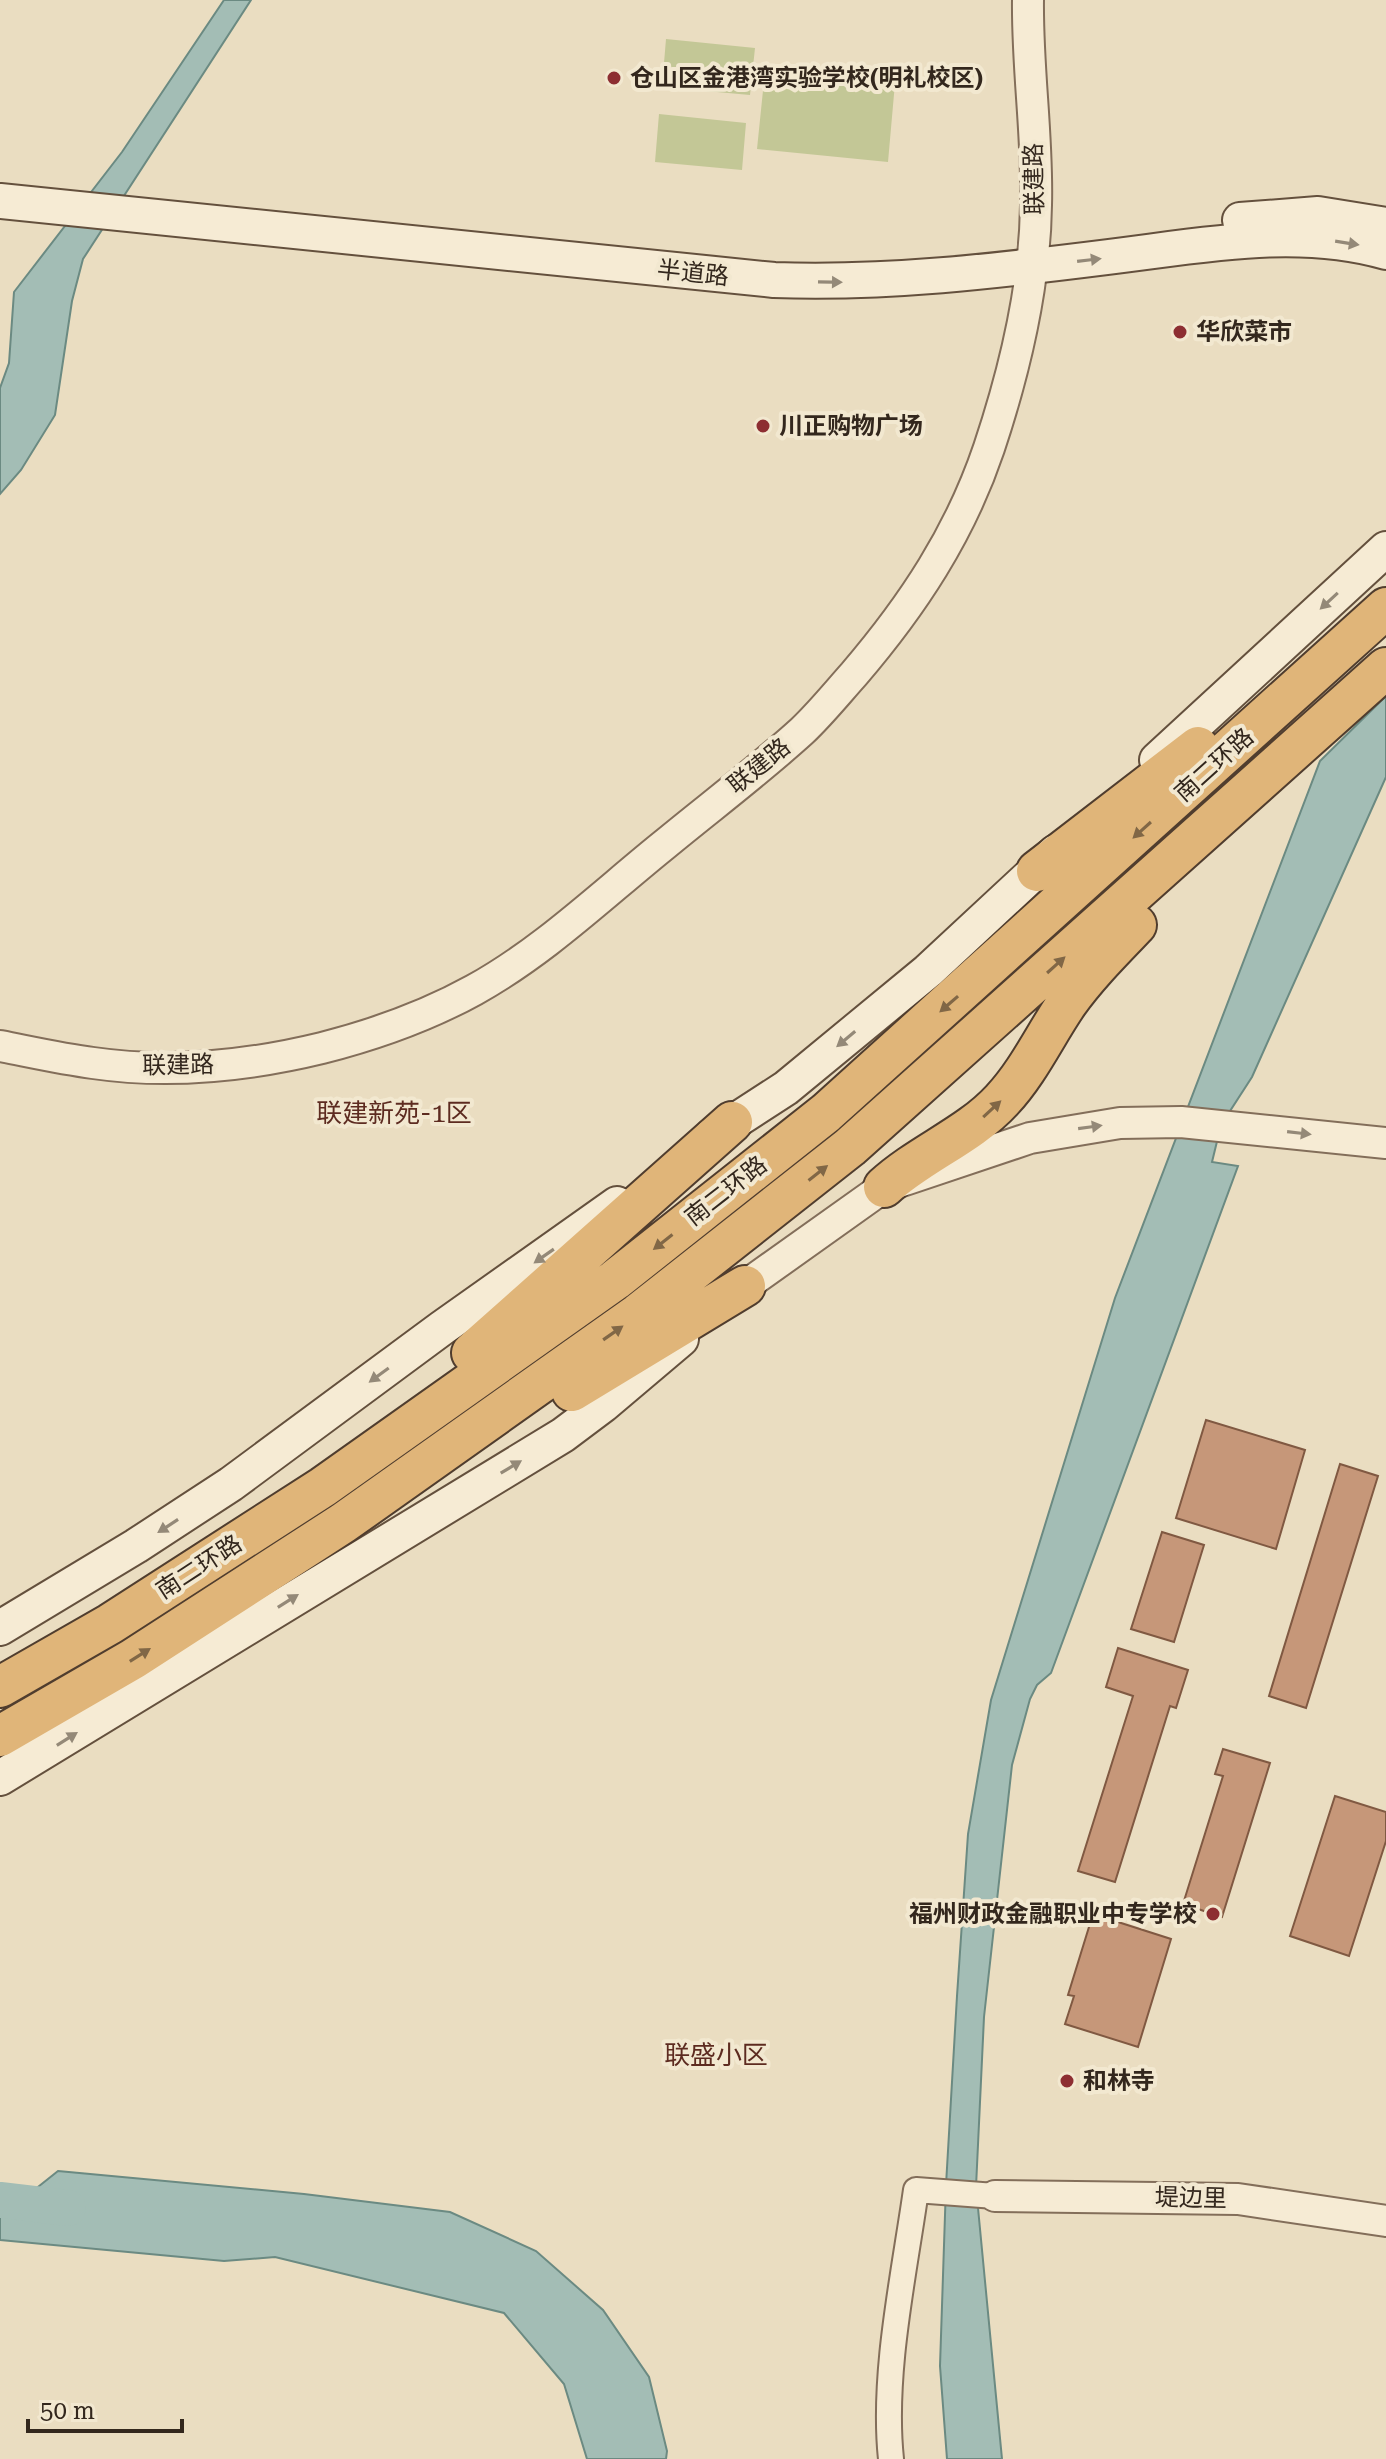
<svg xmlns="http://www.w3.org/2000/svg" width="1386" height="2459" font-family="'Roboto Serif','Noto Sans SC',serif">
	<rect width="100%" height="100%" fill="#eaddc1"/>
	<path fill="#c3c796" d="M666,39L755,48L750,95L662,87Z
		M765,71L895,83L888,162L757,149Z
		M659,114L746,123L742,170L655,162Z"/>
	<path fill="#a3bdb5" stroke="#6b8a82" stroke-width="2" d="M224,0H251L83,259L72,301L55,415L21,470L0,494V388L9,363L14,292L122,152Z
		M1386,696V777L1252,1077L1221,1125L1212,1162L1238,1166L1051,1673L1037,1685L1030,1699L1012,1765L984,2017L976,2187L1002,2459H947L940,2366L946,2185L957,1996L968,1834L991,1700L1115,1298L1320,761Z
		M58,2171L304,2194L450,2212L536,2251L603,2310L649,2377L667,2451L666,2459H587L564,2384L504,2313L275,2257L224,2261L0,2240V2214H4Z"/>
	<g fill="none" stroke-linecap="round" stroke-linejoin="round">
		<path stroke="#a3bdb5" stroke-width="36" d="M0,2200L68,2208"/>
	</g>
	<path fill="#c69779" stroke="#805942" stroke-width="2" d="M1206,1420L1305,1450L1276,1549L1176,1518Z
		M1340,1464L1378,1476L1306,1708L1269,1696Z
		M1162,1532L1204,1545L1174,1642L1131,1629Z
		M1118,1648L1188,1670L1176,1708L1170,1706L1115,1882L1078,1871L1133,1696L1106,1687Z
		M1223,1749L1270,1763L1222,1917L1183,1904L1223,1776L1215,1774Z
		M1335,1796L1386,1812V1841L1349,1956L1290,1936Z
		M1093,1914L1171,1939L1138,2047L1065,2024L1074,1996L1068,1995Z"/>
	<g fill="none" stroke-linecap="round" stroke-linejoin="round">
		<defs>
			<path id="minor" d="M891,2459C882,2374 904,2275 916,2190L995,2196"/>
			<path id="tertiary" d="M0,1046C31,1052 62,1059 93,1063C169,1074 248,1066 322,1048C373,1035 427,1016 474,990C543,952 602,895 664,845C710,807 758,771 802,731C821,713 837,693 854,674C913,605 960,534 989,448C1015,370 1035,287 1036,205C1038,137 1027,69 1028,0
				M745,1286L884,1187L1030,1138L1120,1123L1181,1122L1386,1143
				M995,2196L1238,2199L1386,2221"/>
			<path id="secondary" d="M0,201L774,280C886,284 997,271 1108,257C1199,246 1296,226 1386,252
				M1240,220L1318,214L1386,225
				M1157,760L1386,549
				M712,1136L786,1088L928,971L1056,852
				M0,1628L136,1546L231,1484L442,1328L617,1204
				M0,1778L563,1435L603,1405L681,1339"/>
			<path id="trunk" d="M1037,871L1198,747
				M884,1187C920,1154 969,1136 1002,1100C1029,1071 1045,1035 1067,1003C1087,975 1112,950 1136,925
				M472,1353L732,1122
				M572,1391L745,1286
				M0,1687L110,1624L323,1487L615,1280L826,1113L1386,608
				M0,1736L133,1659L343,1523L638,1314L850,1147L1386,668"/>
		</defs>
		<use href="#minor" stroke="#836e5a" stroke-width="28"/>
		<use href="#tertiary" stroke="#836e5a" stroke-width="34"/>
		<use href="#secondary" stroke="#64503d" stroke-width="38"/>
		<use href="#trunk" stroke="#503d2e" stroke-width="44"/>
		<use href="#minor" stroke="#f6ebd4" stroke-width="24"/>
		<use href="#tertiary" stroke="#f6ebd4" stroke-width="30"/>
		<use href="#secondary" stroke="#f6ebd4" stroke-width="34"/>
		<use href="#trunk" stroke="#e0b579" stroke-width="40"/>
	</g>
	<defs><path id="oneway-solid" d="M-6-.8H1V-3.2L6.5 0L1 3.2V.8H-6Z" transform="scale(2)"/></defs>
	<g fill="#948978">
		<use href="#oneway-solid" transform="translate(1347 243) rotate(9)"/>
		<use href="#oneway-solid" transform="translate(1089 260) rotate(-7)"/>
		<use href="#oneway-solid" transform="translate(830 282) rotate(1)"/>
		<use href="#oneway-solid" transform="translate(1329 601) rotate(137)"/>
		<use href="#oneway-solid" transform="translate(846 1039) rotate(140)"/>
		<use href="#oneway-solid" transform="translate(1090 1127) rotate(-8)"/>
		<use href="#oneway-solid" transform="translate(1299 1133) rotate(7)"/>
		<use href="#oneway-solid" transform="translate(544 1256) rotate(145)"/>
		<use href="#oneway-solid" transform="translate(379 1375) rotate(144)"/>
		<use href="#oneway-solid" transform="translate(511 1467) rotate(-31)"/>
		<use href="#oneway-solid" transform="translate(168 1526) rotate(147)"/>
		<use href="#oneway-solid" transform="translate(288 1601) rotate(-32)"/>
		<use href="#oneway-solid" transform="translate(67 1739) rotate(-32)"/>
	</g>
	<g fill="#816746">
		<use href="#oneway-solid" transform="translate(1142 830) rotate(138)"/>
		<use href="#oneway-solid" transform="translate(1056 965) rotate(-42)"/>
		<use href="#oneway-solid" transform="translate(949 1004) rotate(139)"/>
		<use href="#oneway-solid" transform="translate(992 1109) rotate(-43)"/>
		<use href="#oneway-solid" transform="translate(818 1173) rotate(-38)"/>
		<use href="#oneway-solid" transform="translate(663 1242) rotate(142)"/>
		<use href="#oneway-solid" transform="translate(613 1333) rotate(-35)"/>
		<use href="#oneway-solid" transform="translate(140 1655) rotate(-32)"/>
	</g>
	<g fill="#8d2e32" stroke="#f2e8d0" stroke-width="3">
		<circle cx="614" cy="78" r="8"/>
		<circle cx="1180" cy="332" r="8"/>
		<circle cx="763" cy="426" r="8"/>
		<circle cx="1213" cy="1914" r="8"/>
		<circle cx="1067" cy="2081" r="8"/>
	</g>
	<g text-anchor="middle" stroke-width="8" stroke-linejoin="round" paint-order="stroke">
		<g font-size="24" font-weight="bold" fill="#33271d" stroke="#f2e8d0" text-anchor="start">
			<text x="630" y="86">仓山区金港湾实验学校(明礼校区)</text>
			<text x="1196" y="340">华欣菜市</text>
			<text x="779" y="434">川正购物广场</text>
			<text x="1197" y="1922" text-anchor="end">福州财政金融职业中专学校</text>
			<text x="1083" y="2089">和林寺</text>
		</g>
		<g font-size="24" fill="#33271d" stroke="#f2e8d0">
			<text transform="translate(1034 179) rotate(-91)" y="8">联建路</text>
			<text transform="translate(693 273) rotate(6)" y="8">半道路</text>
			<text transform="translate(1214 765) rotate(-42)" y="8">南二环路</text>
			<text transform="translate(759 766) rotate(-39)" y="8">联建路</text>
			<text transform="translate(178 1065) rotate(-1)" y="8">联建路</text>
			<text transform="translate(726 1191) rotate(-38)" y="8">南二环路</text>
			<text transform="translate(199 1567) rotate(-33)" y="8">南二环路</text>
			<text transform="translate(1191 2198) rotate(1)" y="8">堤边里</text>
		</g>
		<g font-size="26" fill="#5d2b20" stroke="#f2e8d0">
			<text x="394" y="1122">联建新苑-1区</text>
			<text x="716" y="2064">联盛小区</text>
		</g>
	</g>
	<path d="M28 2419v12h154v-12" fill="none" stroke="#33271d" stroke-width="4"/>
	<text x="40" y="2419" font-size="24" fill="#33271d" stroke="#f2e8d0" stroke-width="6" paint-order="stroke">50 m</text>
</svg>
